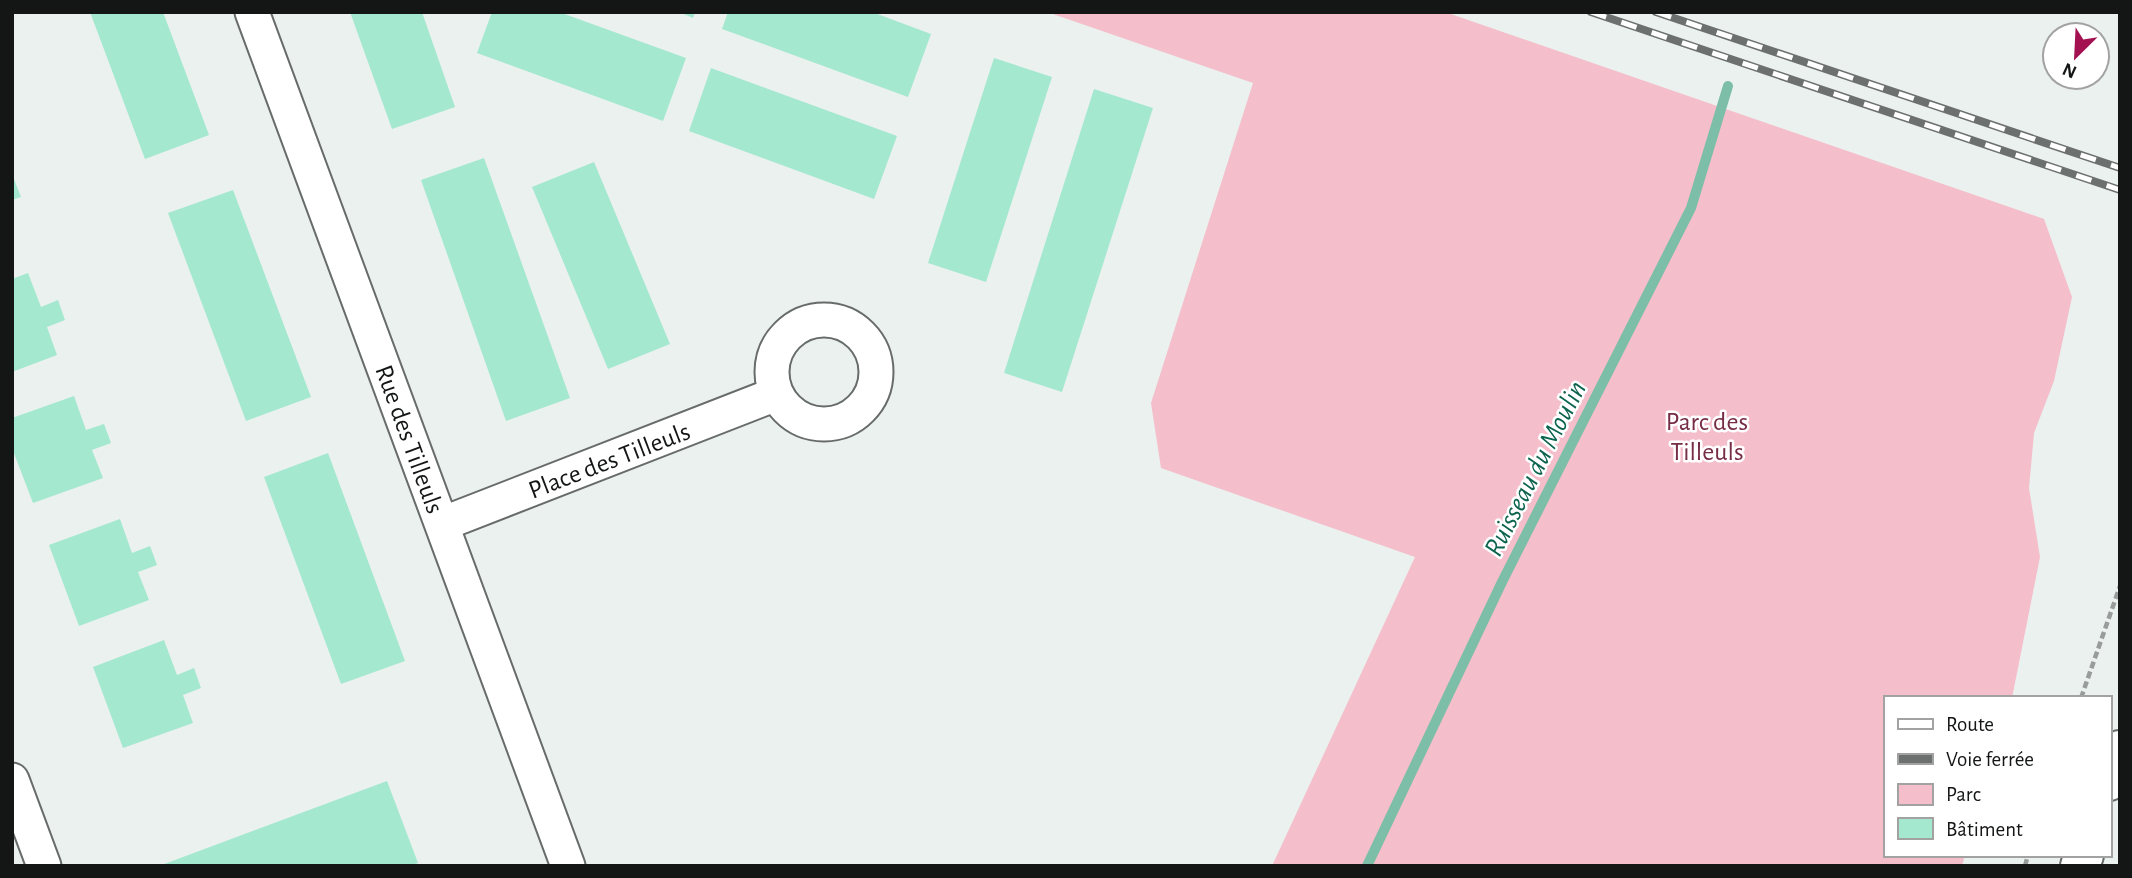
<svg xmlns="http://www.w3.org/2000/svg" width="2132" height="878" font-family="'Alegreya Sans',sans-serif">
	<rect width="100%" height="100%" fill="#ebf1ef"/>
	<path fill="#f4becb" d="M1047,12H1445L2044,219L2072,297L2054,381L2034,433L2029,488L2040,557L2012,698H1885V855H1965L1962,866H1272L1415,557L1161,468L1151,403L1253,83Z"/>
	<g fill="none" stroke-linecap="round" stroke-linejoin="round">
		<path stroke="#7cbea7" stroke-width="10" d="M1367,866L1502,582L1691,208L1728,86"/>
	</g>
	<path fill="#a4e8d0" d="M90,12H163L209,135L145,159Z
		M350,12H422L455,107L392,129Z
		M492,12H559L686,58L663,121L477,53Z
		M679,12H695L693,18Z
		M728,12H872L931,34L908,97L722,29Z
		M994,58L1052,77L986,282L928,263Z
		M711,68L897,136L874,199L689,131Z
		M1094,89L1153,108L1062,392L1004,373Z
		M484,158L570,398L506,421L421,180Z
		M594,162L670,344L608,369L532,187Z
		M12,174L21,197L12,200Z
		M233,190L311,397L246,421L168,213Z
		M28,273L41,307L58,300L65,320L47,327L57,355L12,372V279Z
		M74,396L86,430L104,424L111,443L92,450L103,478L33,503L12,448V418Z
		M328,453L405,661L341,684L264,477Z
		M120,519L132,553L150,546L157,565L138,572L149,600L79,626L49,545Z
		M164,640L177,675L194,668L201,688L183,695L193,723L123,748L93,667Z
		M387,781L418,863L410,866H159Z"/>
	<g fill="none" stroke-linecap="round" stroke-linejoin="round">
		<defs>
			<path id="minor" d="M252,12L568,866
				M772 372a52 52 0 1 1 104 0a52 52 0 1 1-104 0Z
				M442,524L776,394
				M12,780L44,866"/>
			<path id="tertiary" d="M2109,781L2120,750
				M2080,866L2084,855"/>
		</defs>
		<use href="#minor" stroke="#676c6a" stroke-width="37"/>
		<use href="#tertiary" stroke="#676c6a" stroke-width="42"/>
		<path stroke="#989c9b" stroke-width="4.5" stroke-dasharray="7 3.5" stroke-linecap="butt" d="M2081,698L2120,586
			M2025,866L2028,855"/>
		<use href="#minor" stroke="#fff" stroke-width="33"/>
		<use href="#tertiary" stroke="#fff" stroke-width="38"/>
		<defs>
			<path id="rail" d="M1591,12L2120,190
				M1656,12L2120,168"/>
		</defs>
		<use href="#rail" stroke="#6c706e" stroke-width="8"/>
		<use href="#rail" stroke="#fff" stroke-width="5" stroke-dasharray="16" stroke-linecap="butt"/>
	</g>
	<g text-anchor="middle" stroke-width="5" stroke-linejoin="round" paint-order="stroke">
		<g font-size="26" fill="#762c44" stroke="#fff">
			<text x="1707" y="430">Parc des<tspan x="1707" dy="30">Tilleuls</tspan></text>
		</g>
		<g font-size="26" fill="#141615" stroke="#fff">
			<text transform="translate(410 439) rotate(70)" y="9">Rue des Tilleuls</text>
			<text transform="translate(609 460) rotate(-21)" y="9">Place des Tilleuls</text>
		</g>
		<g font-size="28" font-style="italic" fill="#0d644e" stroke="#fff">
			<text transform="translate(1534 468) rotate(-63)" y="10">Ruisseau du Moulin</text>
		</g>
	</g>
	<rect width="2132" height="878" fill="none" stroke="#141615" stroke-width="28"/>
	<rect x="1884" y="696" width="228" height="161" fill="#ffffff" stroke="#a1a2a1" stroke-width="2"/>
	<rect x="1898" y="719" width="35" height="10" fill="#ffffff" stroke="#a1a2a1" stroke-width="2"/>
	<text x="1946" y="731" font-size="21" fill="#141615">Route</text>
	<rect x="1898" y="754" width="35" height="10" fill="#6c706e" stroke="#a1a2a1" stroke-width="2"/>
	<text x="1946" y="766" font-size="21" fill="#141615">Voie ferrée</text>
	<rect x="1898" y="784" width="35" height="21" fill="#f4becb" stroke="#a1a2a1" stroke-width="2"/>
	<text x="1946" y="801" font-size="21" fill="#141615">Parc</text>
	<rect x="1898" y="818" width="35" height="21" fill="#a4e8d0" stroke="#a1a2a1" stroke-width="2"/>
	<text x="1946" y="836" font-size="21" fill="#141615">Bâtiment</text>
	<g transform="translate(2076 56) rotate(204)"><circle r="33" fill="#ffffff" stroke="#a1a2a1" stroke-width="2"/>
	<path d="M0-5L12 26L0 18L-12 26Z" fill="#a31151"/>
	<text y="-10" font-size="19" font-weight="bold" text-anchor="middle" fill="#141615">N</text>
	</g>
</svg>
